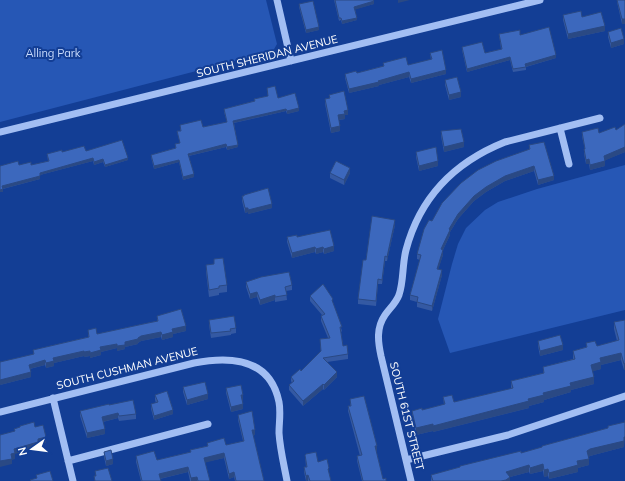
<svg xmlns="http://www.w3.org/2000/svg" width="625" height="481" font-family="Mulish,sans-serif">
	<rect width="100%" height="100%" fill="#133e95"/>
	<path fill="#2657b5" d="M0,0H266L277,44L273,51L0,122Z
		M625,165V310L450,353L438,319L452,264L458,244L466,228L485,210L498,202L537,189Z"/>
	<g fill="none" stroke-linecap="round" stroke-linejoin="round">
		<path stroke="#a2bef3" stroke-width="7" d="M277,0L291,61
			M560,128L569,164
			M0,132L540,0
			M53,398L73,481
			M0,412L194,363C230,356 270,358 279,402C281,412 279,423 279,433C280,449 284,465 287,481
			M406,460L508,435L625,396
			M68,461L208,424
			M411,481L381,356C378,342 376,328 385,315C390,308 396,303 399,295C404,280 402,265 406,250C420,197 455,162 505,142L600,118"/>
	</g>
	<path fill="#3459a3" d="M334,0H373L374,4L355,9L357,20L342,24L341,20L339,21Z
		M617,0H625V24H622L617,2Z
		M299,4L319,30L306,33L299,7Z
		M563,15L582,17L605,31L568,39L563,20Z
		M608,32L624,44L611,48L608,37Z
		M499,34L520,35L556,58L526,67V70L513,72L510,60L467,72L462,50V47L485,53L501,49Z
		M430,53L446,74L411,83L409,77L379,85V86L349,93L345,78V74L357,73L383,66V63L408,65L431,60Z
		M445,80L461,97L449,100L445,85Z
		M267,88L278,98L299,111L287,114L286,111L234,123L238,147L227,150L226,147L189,156L194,177L183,180L179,162L154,169L151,157V155L175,148V144L180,143L177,131H180V125L203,127L227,122L224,112V109L254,101V99L268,96Z
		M329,95L348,115H345V119L339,120L340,131L331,133L325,104V99L329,98Z
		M625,124V152L605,160V166L590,170L589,164H586L584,154V149H585L582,137V132L599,133L616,130Z
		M441,131L464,147L444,152L441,136Z
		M529,145L554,180L538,185L534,171L505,181L486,192L474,201L458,219L450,232V235L443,250V255L438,269L442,275L432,311L417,307V302L410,300V295L420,260L417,259V254L432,221L529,149Z
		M86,151L128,160L105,167L103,162L94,165L93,161L40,175V179L3,189V192H0V166L31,165L48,161L47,154L62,152Z
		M416,152L438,166L419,171L416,157Z
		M330,173H350L344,185L330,178Z
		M242,196L272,208L248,214V212L245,213L242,201Z
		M395,225L387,261H385L382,284H378L376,306L358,304V299L366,260Z
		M287,237H297L334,251L324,254L323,252L316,254L315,252L292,258L287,242Z
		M214,259L227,285V292L219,293V295L209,297L206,272V265L214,264Z
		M246,282L292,285V290L286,291L287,300L275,302V300L260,305L257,297L250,299L246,287Z
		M310,296L333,303L342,331L341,332L343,346L348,354V359L327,362L337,377L324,390L323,389L303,406L289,390V385L292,383L291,381V377L301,371L321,352L320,339L328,338L321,321V316L322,315L310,301Z
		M157,316L186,331L173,334V337L162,340L161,337L141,341L138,343V344L125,347V349L117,351V348L101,352V355L90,358V356L84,357V356L54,363V366L46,368L45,365L30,369L31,377L0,385L33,354V350L88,337V330L97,334L157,321Z
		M209,320L236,328V333L231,334V335L211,338L209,325Z
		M625,320V370H624L621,360L601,365V369L592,371L594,384L571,390V392L544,400V402L529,406V408L433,432V431L416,435L412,417V411L422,410L444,405L443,397L454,402L511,389V381L543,373V367L573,359V351L586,347V343L597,346L617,341L614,329V322Z
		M538,341L563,350L540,356L538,346Z
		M183,387L208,399L187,405L183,392Z
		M226,388L243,400H242L243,409L231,412L226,393Z
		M155,395L173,414L154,420L151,409V404L156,403L155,400Z
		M350,399L377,451H376L383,479L386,481H362L357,461V456H360L348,411V406H350Z
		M109,405L136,414V419L119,421L118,418L103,422L105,434L87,438L80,416V411Z
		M238,415L255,435H253L264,481H235L234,477L229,479L224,458L205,462L210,481H190L188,472L160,479L161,481H141L136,462V456L157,460L190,452V450L207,446V443L226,445L243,441L238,420Z
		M608,426L624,444V447L590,456L588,457L589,465L578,468V472L549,479L548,476L544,477L543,471L530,474L529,472L510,477V481H431V475L542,448V446L608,428Z
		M104,452L113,464L106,466L104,457Z
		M305,455L318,462L329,473L331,481H308V480L306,481L304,472V467H306Z"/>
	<path fill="#2a4984" d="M398,0H410L398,3Z
		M374,1V4L354,10V7Z
		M357,18V20L342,24V21Z
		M622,19H625V24H622Z
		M605,26V31L568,39V34Z
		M319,27V30L306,33V30Z
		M624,39V44L611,48V43Z
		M556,55V58L525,67V64Z
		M510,57V60L467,72V69Z
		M446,70V74L411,83V79Z
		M409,72V77L379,85V86L349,93V89Z
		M461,92V97L449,100V95Z
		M299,108V111L287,114V111Z
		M286,109V111L233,123V121Z
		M348,110V115H345V119L338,120V115L344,111Z
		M340,126V131L331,133V128Z
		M464,142V147L444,152V147Z
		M226,144V147L188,156V154Z
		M238,145V147L227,150V147Z
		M625,147V152L604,161V156Z
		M93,158V161L40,175V173Z
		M128,158V160L105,167V165Z
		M103,159V162L94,165V162Z
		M589,159V164H586V160Z
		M179,160V162L154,169V166Z
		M438,161V166L419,171V166Z
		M605,161V166L590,170V165Z
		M534,166V171L505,181L486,192L474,201L458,219L450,232V235L443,250V255L437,274V269L441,249L449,229L458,214L474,196L486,187L505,176Z
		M350,168V173L344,185V180Z
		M194,174V177L183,180V177Z
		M40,176V179L2,189V186Z
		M554,176V180L538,185V180Z
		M3,189V192H0V190Z
		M272,204V208L248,214V210Z
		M245,208H248V212L245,213Z
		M395,220V225L387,261V257Z
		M334,246V251L324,254V249Z
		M315,247V252L292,258V253Z
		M323,247V252L316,254V249Z
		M385,256V261L382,284V280Z
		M442,270V275L432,311V306Z
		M257,292V297L250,299V294Z
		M275,295V300L260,305V300Z
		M186,326V331L173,334V337L162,340V335L172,329Z
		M161,332V337L141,341L138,343V344L125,347V349L117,351V346L125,342L141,336Z
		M117,344V348L101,352V355L90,358V353L100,347Z
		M563,345V350L540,356V351Z
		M84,351V356L54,363V366L46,368V363L53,358Z
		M90,351V356L84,357V352Z
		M621,353V360L601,365V369L591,372V365L600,358Z
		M45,360V365L29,369V365Z
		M625,363V370H624V364Z
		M31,372V377L0,385V380Z
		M337,372V377L324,390V385Z
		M594,377V384L571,390V392L544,400V402L529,406V408L433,432V426L528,399L570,383Z
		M323,384V389L303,406V401Z
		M208,394V399L187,405V400Z
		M241,395H243V400H241Z
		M243,404V409L231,412V407Z
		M173,410V414L154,420V416Z
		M118,413V418L102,422V417Z
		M433,424V431L416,435V428Z
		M105,429V434L87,438V433Z
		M252,430H255V435L252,436Z
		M46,437V443L38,445V448L15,454V459L12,460V464L0,467V461L11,454L14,449L38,439Z
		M625,437L624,447L590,456L587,458V451L590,449Z
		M375,446H377V451H375Z
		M224,453V458L204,463V458Z
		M113,459V464L106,466V461Z
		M589,459V465L578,468V472L549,479V473L577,461Z
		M543,464V471L530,474V468Z
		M529,465V472L510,477V481H501L506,472Z
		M188,467V472L159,479V474Z
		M548,469V476L544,477V470Z
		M234,472V477L229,479V474Z
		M308,475V480L306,481V476Z
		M197,477V481H191V478Z"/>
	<path fill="#3c68bd" stroke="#2a4984" d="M335,0H373L374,1L354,7L357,18L342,21L341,18H339Z
		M617,0H625V19H622Z
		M313,1L319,27L306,30L299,4Z
		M581,11L582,17L601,12L605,26L568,34L563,15Z
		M549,27L556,55L525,64L526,67L513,69L510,57L467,69L462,47L482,42L485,53L502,49L499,34L520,30V35Z
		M621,28L624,39L611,43L608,32Z
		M442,50L446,70L411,79L409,72L378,81L379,82L349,89L345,74L356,71L357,73L384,66L383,63L406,57L408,65L432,59L430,53Z
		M457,77L461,92L449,95L445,80Z
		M275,86L278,98L295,93L299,108L287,111L286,109L233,121L238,145L227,147L226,144L188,154L194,174L183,177L179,160L154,166L151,155L176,148L175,144L180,143L177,131H181L180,125L201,120L203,127L227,122L224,109L255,101L254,99L268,96L267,88Z
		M344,91L348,110L344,111L345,114L338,115L340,126L331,128L325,99L330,98L329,95Z
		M625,124V147L604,156L605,161L590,165L589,159L586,160L584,149H585L582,132L598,128L599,133L615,127L616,130Z
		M461,129L464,142L444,147L441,131Z
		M122,140L128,158L105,165L103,159L94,162L93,158L40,173V176L2,186L3,189L0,190V166L18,161L19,165L31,162V165L49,161L47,154L62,150V152L84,146L86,151Z
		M544,142L554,176L538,180L534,166L505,176L486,187L474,196L458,214L449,229L450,230L441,249L443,250L437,269L442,270L432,306L417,302L418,297L410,295L421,255L417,254L424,229L429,220L432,221L442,203L461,183L478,170L496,161L530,149L529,145Z
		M436,147L438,161L419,166L416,152Z
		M336,161L350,168L344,180L330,173Z
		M268,188L272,204L248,210V208H245L242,196H244V195Z
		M372,216L395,220L387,257L385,256L382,280L378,279L376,301L358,299L363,260H366Z
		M330,230L334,246L324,249L323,247L316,249L315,247L292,253L287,237L297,235V237L306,235Z
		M223,258L227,285L219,286V288L209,290L206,265L214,264V259Z
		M289,272L292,285L285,287L287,295L275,297V295L260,300L257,292L250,294L246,282L261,277Z
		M323,284L333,299L332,300L342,327H340L343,346L347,345L348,354L323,358L337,372L324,385L323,384L303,401L289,385L294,381L291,377L300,369L301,371L321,351L320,339L330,338L321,316L325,314L310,296Z
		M181,309L186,326L172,329L173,332L162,335L161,332L141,336L138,338V339L125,342V345L117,346V344L100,347L101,350L90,353V351L84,352V351L53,358L54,361L46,363L45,360L29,365L31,372L0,380V362L34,354L33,350L89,337L88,330L96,328L97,334L148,323L158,321L157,316Z
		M234,316L236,328L230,329L231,331L211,333L209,320Z
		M625,320V363L624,364L621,353L600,358L601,362L591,365L594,377L570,383L571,386L543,393L544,395L528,399L529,401L433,426V424L416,428L412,411L422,408V410L445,404L443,397L452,395L454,402L513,388L511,381L544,373L543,367L575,359L573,351L587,347L586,343L595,341L597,346L619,340L614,322Z
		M560,335L563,345L540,351L538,341Z
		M205,382L208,394L187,400L183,387Z
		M241,385L243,395H241L243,404L231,407L226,388Z
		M167,391L173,410L154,416L151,404L158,402L155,395Z
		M364,396L377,446H375L383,479L386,478V481H363L357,456L362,455L348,406H351L350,399Z
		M133,400L136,414L119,416L118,413L102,417L105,429L87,433L80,411L109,404V405Z
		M252,411L255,430H252L264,481H236L234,472L229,474L224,453L204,458L210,481H198L197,477L191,478L188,467L159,474L161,481H142L136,456L154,451L157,460L191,452L190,450L208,446L207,443L224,438L226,445L244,441L238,415Z
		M625,420V437H624V441L590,449L587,451L589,459L577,461L578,465L549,473L548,469L544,470L543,464L530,468L529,465L506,472L510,477L506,480L501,481H433L431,475L460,467V466L521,451V453L542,447V446L608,428V426L625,422Z
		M34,422L35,427L43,425L46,437L38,439V442L14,449L15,453L11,454L12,459L0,461V435L15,431L14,429L20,427V426Z
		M111,450L113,459L106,461L104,452Z
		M316,452L318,462L327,459L329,468L328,469L331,481H310L308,475L306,476L304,467H307L305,455L306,454Z
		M108,468L112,481H95L94,476H96L95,471Z
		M50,471L53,481H31L30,480L37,478L36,475Z"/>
	<g text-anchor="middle" stroke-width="4" stroke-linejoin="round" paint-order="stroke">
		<g font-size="11" fill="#cadcfd" stroke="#133e95">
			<text x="53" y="57">Alling Park</text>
		</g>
		<g font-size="11" fill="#fff" stroke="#133e95">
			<text transform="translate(267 56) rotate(-14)" y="4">SOUTH SHERIDAN AVENUE</text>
			<text transform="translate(127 368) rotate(-14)" y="4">SOUTH CUSHMAN AVENUE</text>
			<text transform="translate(407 416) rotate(76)" y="4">SOUTH 61ST STREET</text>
		</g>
	</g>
	<g transform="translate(32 449) rotate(256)" stroke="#133e95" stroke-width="3" paint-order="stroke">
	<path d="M0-3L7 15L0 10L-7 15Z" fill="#ffffff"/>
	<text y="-6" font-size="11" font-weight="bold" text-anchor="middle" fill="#ffffff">N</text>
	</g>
</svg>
